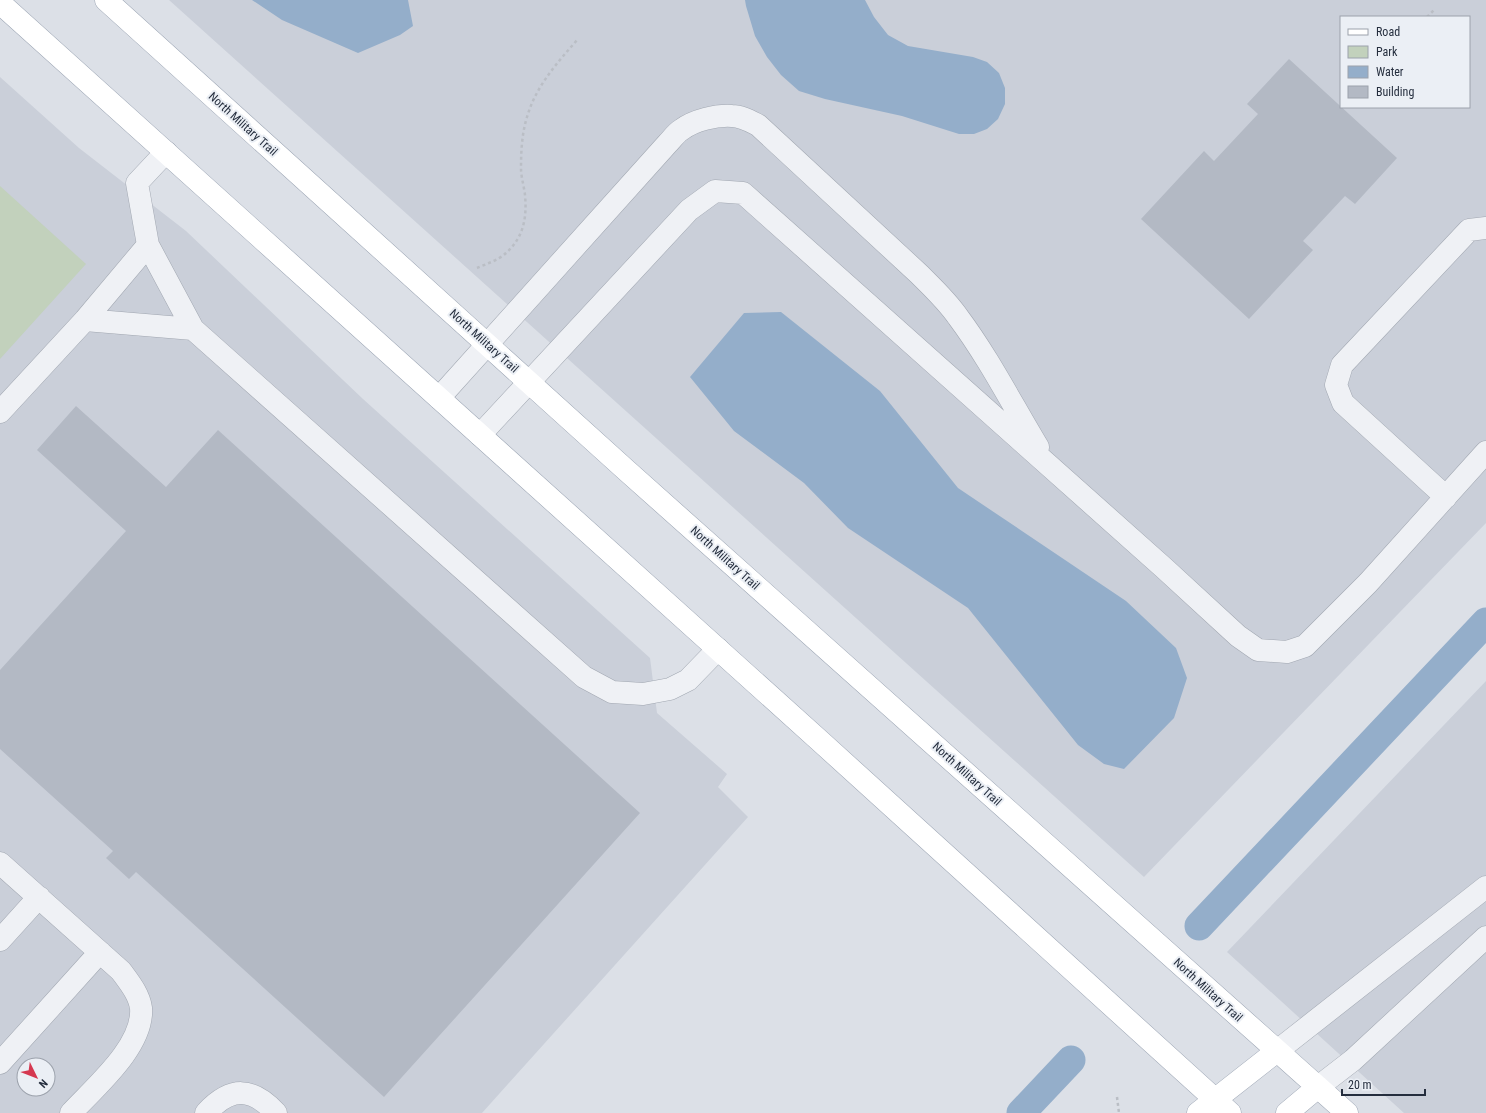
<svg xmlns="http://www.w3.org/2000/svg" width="1486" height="1113" font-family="'Roboto Condensed',sans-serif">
	<rect width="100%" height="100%" fill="#dce0e7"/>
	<path fill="#cacfd9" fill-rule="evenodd" d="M169,0H1486V523L1144,877ZM1341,17H1469V107H1341Z
		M0,77L79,148L186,231L363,399L650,658L657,713L727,774L718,787L748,817L482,1113H0ZM24,1065H48V1089H24Z
		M1486,681V1113H1404L1227,952Z"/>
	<path fill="#c2d1bc" d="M0,186L86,264L0,359Z"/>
	<path fill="#94aeca" d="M252,0H408L413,26L400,35L358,53L282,20Z
		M745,0H865L874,17L888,35L908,46L973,57L987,62L999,73L1005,88V104L998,119L987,129L974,134H959L902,116L825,99L799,91L781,75L767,57L755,36L746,6Z
		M781,312L880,391L958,488L1126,601L1176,648L1187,678L1174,718L1124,769L1104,764L1078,745L968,608L848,528L804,483L734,431L690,377L744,313Z"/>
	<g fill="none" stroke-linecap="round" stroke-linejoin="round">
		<path stroke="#94aeca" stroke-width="29" d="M1199,926L1486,622
			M1021,1113L1071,1060"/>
	</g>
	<path fill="#b3b9c4" d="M1289,59L1397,158L1355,204L1345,196L1303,241L1313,250L1249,319L1141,219L1204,151L1214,161L1258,114L1247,104Z
		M76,406L166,487L218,430L640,813L384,1097L136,872L129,879L106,858L113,851L0,749V670L126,531L37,450Z"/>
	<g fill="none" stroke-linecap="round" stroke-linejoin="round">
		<defs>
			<path id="minor" d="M148,245L193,329L584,677L612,692L643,694L670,689L688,680L718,649
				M85,320L193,329
				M439,398L668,143C672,139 676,133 681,130C694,120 716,115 732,116C741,116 750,121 758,125L919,274C933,288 947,301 958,317C988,357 1012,404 1038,447
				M0,412L85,320L148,245L137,183L166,152
				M480,435L689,210L715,191L743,193L1164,568L1238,636L1258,650L1287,652L1305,646L1368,583L1486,452
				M1446,497L1343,403L1336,385L1342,365L1469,230L1486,228
				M0,863L121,971C129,982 139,994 141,1008C144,1046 95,1087 71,1113
				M0,940L39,897
				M1277,1051L1486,887
				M0,1063L100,952
				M1318,1087L1353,1060L1486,937
				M206,1113C231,1086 252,1087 276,1113"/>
			<path id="major" d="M106,0L626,470L1347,1113
				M0,3L820,741L1230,1113
				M1198,1113L1277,1051
				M1287,1113L1318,1087"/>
		</defs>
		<use href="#minor" stroke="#a1a7b1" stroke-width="23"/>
		<use href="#major" stroke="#9ba4b3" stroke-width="23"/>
		<path stroke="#babec5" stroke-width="2.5" stroke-dasharray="3 3" stroke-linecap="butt" d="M1427,17L1435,9
			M1343,108V107
			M477,268C486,264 499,260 506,253C524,237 527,217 525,195C524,186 521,177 521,168C521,151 522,133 527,117C536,86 557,63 578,39
			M1117,1097L1119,1113"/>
		<use href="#minor" stroke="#eff1f5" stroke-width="22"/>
		<use href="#major" stroke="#fff" stroke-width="22"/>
	</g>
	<g text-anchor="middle" stroke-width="4" stroke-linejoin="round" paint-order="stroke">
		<g font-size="12" fill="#252e3e" stroke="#ebeff5">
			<text transform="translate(243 124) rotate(42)" y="4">North Military Trail</text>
			<text transform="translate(484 341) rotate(42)" y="4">North Military Trail</text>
			<text transform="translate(725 558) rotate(42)" y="4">North Military Trail</text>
			<text transform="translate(967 774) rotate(42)" y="4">North Military Trail</text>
			<text transform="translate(1208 990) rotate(42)" y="4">North Military Trail</text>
		</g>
	</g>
	<rect x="1340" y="16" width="130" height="92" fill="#ebeff5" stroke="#9ca2ac"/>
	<rect x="1348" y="29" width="20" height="6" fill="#ffffff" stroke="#9ca2ac"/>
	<text x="1376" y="36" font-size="12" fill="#252e3e">Road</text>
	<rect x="1348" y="46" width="20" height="12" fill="#c2d1bc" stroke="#9ca2ac"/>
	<text x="1376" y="56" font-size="12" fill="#252e3e">Park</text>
	<rect x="1348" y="66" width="20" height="12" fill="#94aeca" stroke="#9ca2ac"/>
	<text x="1376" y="76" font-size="12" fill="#252e3e">Water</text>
	<rect x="1348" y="86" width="20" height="12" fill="#b3b9c4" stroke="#9ca2ac"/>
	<text x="1376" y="96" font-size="12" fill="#252e3e">Building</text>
	<g transform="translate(36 1077) rotate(133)"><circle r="19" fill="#ebeff5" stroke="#9ca2ac"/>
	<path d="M0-3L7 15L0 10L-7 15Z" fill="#d53850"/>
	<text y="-6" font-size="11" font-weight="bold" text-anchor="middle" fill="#252e3e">N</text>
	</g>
	<path d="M1342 1089v6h83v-6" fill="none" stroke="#252e3e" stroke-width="2"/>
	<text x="1348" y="1089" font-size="12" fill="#252e3e" stroke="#ebeff5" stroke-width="3" paint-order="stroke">20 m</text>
</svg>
